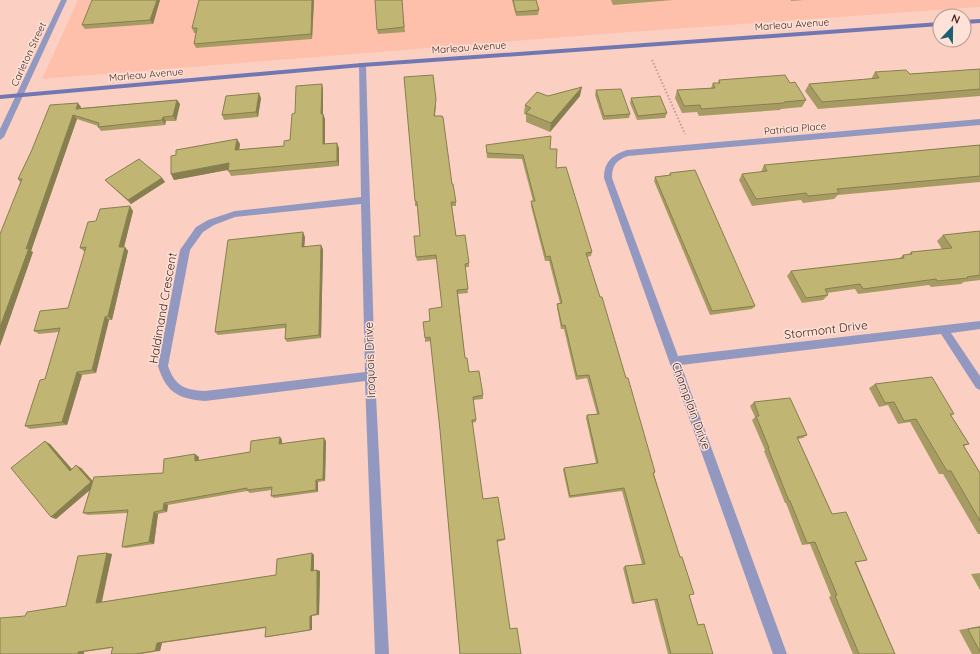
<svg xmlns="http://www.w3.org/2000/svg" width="980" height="654" font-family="Quicksand,sans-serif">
	<rect width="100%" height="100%" fill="#fbd0c2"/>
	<path fill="#fec0ab" d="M78,0H980V7L603,34L42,79Z"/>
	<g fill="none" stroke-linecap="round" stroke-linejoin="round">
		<path stroke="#c29c90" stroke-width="2" stroke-dasharray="1.5 2" stroke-linecap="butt" d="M652,60L685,134"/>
		<path fill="#9398c1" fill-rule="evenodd" d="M61,0H67L4,137L0,140V129Z
			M359,63H365L366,65L375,376L389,654H375L365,381L205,401C178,399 166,392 158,366L180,250L196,227L208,220L235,211L361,197ZM361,204L365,372L205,391C185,390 175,386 168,366L190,250L203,232L214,225L235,217Z
			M980,119V125L628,156C616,160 612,166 612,178L678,356L980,321V329L951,333L980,376V390L976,388L941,334L681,365L787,654H773L604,178C604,162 612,155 627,150Z"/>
		<path fill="#7177b2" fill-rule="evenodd" d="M980,19V23L964,24V20Z
			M940,22V26L362,67L0,99V95L362,63Z"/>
	</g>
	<path fill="#a69c63" d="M160,0L153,24L85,29L82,25Z
		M314,0L312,39L196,48L194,44L196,33H194L192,28Z
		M402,0L405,32L378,34L377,30Z
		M512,0H536L539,10L538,15L516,16Z
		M611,0H673L613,5Z
		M791,0H804L791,1Z
		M980,69V96L818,109L805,91L809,84L871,79L875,72L910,74Z
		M719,80L790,83L806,100L802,107L781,109L780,110L699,116L697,112L682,113L675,98L677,90L711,88L713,83H718Z
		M322,84L323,90V114L325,119V144L339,148V166L231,176L228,170L174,180L171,174L240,144L239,150L284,146L290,140L295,113Z
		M596,90L630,114L629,118L603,120L595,95Z
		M548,96H580L550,132L526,122V115L524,114L525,105Z
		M261,98L258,117L224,120L222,115Z
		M631,98L667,113L665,118L637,120L630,103Z
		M177,100L180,104L176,121H166L165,125L101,131L98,127V126L77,119L31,251L33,252L0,346L20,182L18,179L31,152L81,107V108Z
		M436,104L435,116L456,202V206H452L456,236L469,263V267H465L468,293L458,294L465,358L469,372L483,395V399L473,400L476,422L472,423L483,499L505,539V540L497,542L460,654L440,430L431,341L425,342V338L430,321L442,307L437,259L417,261L416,257L420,236L417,206H415V201Z
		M486,145L550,149L556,168L592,252L591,256L587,257L655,472L654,474L698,625L713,654H668L654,600L632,604L623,568L625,566L642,564L622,491L569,498L563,470L564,468L596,463L586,418L587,415L597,414L587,378L576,380L564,329H561L557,307V304L560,303L549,261H545L531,206V201H533L522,159L487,158Z
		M980,145V182L838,195L834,199L803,203L801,200L752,206L739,180L742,174L761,172L764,165Z
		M670,173L755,306L752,309L710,315L654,181L655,177L669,175Z
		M162,178L165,182L131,204L109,184L105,180Z
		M133,211L124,247L128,251L112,320H109L96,373L82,375L67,425L30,429L25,426L45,379L59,332L39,334L34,331L68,308L85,252L80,248L96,221Z
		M980,231V280L964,282L961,284L931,287L929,285L858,294L855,289L827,293L828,295L823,300L802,303L787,276L791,271L899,259L903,255H908L911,252L942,249L937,241L943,235Z
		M305,237L304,246L323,249L321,338L287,342L285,339V328L218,335L215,332Z
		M875,384L954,414L951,415L969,444L964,446L980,473V534H978L943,474H939L910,422L898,424L888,405L879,407L869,388Z
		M754,402L807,435L803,438L798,439L832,514L867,560L856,562L895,654H853L829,597L831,596L810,544L802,545L786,503H785L764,451L765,450L752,420L755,417L750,406Z
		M282,440V444L326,441L325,481L318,482V492L274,498L271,496L272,490L250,493L247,491L168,505L167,512L158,514L154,544L126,548L122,547L128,513L88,515L83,513L90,489L56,519L51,517L50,444L72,469L81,468L93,481L163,473L199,457L198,461L250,452Z
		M107,553L112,554L102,602L269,576L276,575L314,555V571L317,570L320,571L319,615L312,616V630L268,637H265L266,628L162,643L160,651L141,654H111L112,648L84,652V654H0L25,616L66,606Z
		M980,573V590L971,574Z
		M980,626V654H972L959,630Z"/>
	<path fill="#877f50" d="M157,0H160L153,24L150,20Z
		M312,0H314L312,39L311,34Z
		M322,84L323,90V114L325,119V150L323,144L321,114Z
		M582,87L580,96L550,132L551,123Z
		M259,93L261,98L258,117L256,112Z
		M436,99V104L434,121V116Z
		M177,100L180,104L176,121L173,116Z
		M78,103L81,107L79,113L76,109Z
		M73,115L77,119L31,251L33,252L0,346V327L26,249Z
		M163,117L166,121L165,125L162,120Z
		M237,139L240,144L238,156L235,150Z
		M337,143L339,148V166L337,161Z
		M229,163L232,169L174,180L171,174Z
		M162,178L165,182L131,204L128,200Z
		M130,206L133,211L123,251L119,247Z
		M303,232L305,237L304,251L302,247Z
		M321,245L323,249L321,338L319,335Z
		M125,247L128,251L112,320L108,316Z
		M105,317L109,320L96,373L92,370Z
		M77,372L82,375L67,425L62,422Z
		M280,437L282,440V447L279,444Z
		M324,438L326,441L325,481L323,479Z
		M45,441L50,444L75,473L70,471Z
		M195,454L199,457L198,464L195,461Z
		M76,465L81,468L96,485L56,519L51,517Z
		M316,480L318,482V492L316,490Z
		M164,503L168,505L167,512L163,510Z
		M154,512L158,514L154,544L149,542Z
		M107,553L112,554L101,604L96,603Z
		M312,553L314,555V572L311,571Z
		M317,570L320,571L319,615L317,614Z
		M310,616H312V630H310Z
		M157,643H162L160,651H155Z
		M78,652H84V654H78Z"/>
	<path fill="#c1b573" stroke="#877f50" d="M92,0H157L150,20L82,25Z
		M199,0H312L311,34L194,44L197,28H192Z
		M375,0H402L404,27L377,30Z
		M513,0H536L539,10L516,12Z
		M980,69V89L822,102L809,84L879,78L875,72L906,70L910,74Z
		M433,75L436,99L434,116H442L443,117L452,184H453L456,202H451L456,236L465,235L469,263L465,264L468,289L457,290L465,358H467L469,372L479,371L483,395L473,397L476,420H472L483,499L498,497L505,539L497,540L510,629L517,628L521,654H460L440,430L430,337L425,338L423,322L430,321L429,309L442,307L436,255L416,257L414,236H420L417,202L415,201L404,77Z
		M785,75L790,83L795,82L806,100L784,102V103L701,109L700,105L684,106L677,90L715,88L713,83H720L719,80Z
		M322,84L321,114H323V144L337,143V161L228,171L229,163L171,174V156L176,155V150L237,139L235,150L284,146V141L290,140L292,114L295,113L296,86Z
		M582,87L551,123L526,113L531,108L525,105L537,92L548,96Z
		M621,89L630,114L604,116L596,90Z
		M259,93L256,112L222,115L226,96Z
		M660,96L667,113L638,116L631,98Z
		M177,100L173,116L163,117L162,120L98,127L99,123L73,115L26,249L29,248L0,327V234L22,179H18L31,152L50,105L78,103L76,109Z
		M551,136L550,149H557L556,168L566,167L592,252L586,253L600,297H602L626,378H628L655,472L653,473L680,557H682L694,594L689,595L698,625L704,624L713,654H671L657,599L634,603L625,566L645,564L624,488L570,496L564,468L598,463L587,415L599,414L589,375L577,376L565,325L562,326L557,304L562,303L550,256L546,257L531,201H535L523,155L487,153L486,145Z
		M980,145V176L837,189L839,193L808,196L806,193L756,199L742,174L767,171L764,165Z
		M139,159L162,178L128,200L105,180Z
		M695,170L755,306L712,311L655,177L671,175L670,173Z
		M130,206L119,247H125L108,316L105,317L92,370L77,372L62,422L25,426L40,380L45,379L60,328L34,331L40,311L68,308L86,247L80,248L88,222L96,221L100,209Z
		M980,231V275L967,277L968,278L937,281L936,279L863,289L860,284L825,289L828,295L806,298L791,271L904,258L903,255L912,254L911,252L952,248L943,235Z
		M303,232L302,247L321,245L319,335L285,339L286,324L215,332L228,240Z
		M932,377L954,414H950L969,444L963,445L980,473V521L951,471H947L916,419L904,421L894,402L885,403L875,384Z
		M790,398L807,435L797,437L832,514L846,512L867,560L855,562L895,654H859L835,596L837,595L815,542L807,543L790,501H789L768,448H769L756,416H759L754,402Z
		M280,437L279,444L324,438L323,479L316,480V490L271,496L272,487L247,490V488L164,503L163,510L154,512L149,542L122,547L128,510L83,513L94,477L163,473L164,459L195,454V461L250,452L251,441Z
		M45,441L70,471L76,465L91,482L51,517L11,468Z
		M107,553L96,603L269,576L276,575L277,559L312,553L311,571L317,570V614L310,616V630L265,637L266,627L157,643L155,651L135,654H111L113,647L78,652V654H0V618L25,616L27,612L66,606L78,556Z
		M980,627V652L968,629Z"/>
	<g text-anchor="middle" stroke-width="3" stroke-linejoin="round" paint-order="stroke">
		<g font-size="10" fill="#40261d" stroke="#fee1d7">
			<text transform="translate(792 24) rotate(-4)" y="4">Marleau Avenue</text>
			<text transform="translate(469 47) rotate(-4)" y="4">Marleau Avenue</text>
			<text transform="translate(28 54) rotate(-65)" y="4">Carleton Street</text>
			<text transform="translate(146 74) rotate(-5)" y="4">Marleau Avenue</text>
			<text transform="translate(795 128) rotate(-5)" y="4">Patricia Place</text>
		</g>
		<g font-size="12" fill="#40261d" stroke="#fee1d7">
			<text transform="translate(163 308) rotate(-80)" y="4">Haldimand Crescent</text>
			<text transform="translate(826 330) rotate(-7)" y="4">Stormont Drive</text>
			<text transform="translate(370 360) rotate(-92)" y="4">Iroquois Drive</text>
			<text transform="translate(691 406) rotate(70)" y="4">Champlain Drive</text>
		</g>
	</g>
	<g transform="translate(952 28) rotate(22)"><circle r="19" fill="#fee1d7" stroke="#b2968d"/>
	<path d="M0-3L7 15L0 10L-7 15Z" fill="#1b6072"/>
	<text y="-6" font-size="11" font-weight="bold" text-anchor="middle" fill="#40261d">N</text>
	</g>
</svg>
